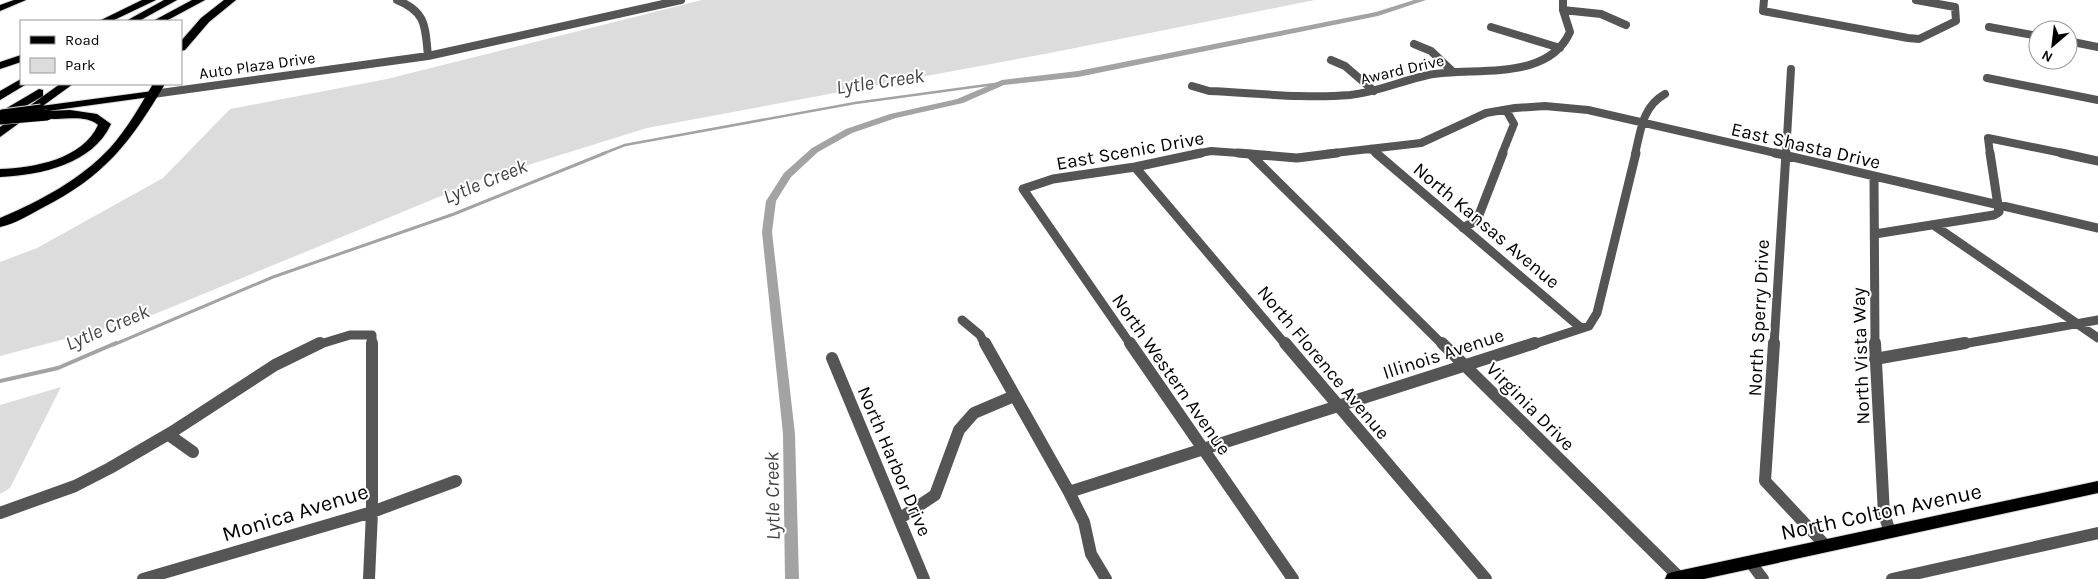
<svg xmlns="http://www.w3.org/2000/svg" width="2098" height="579" font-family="Karla,sans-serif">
	<rect width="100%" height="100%" fill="#fff"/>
	<path fill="#dcdcdc" d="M702,0H1315L1050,53L647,128L480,180L145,318L0,356V262L37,248L163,178L230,109L387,79Z
		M61,387L10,488L0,494V405Z"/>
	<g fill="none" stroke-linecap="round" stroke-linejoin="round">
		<path stroke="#a3a3a3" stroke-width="2.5" d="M602,154L625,145L855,103L1002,83"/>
		<path stroke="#a3a3a3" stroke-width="3" d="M113,345L273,277L454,214L605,153"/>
		<path stroke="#a3a3a3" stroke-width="4" d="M0,381L58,368L116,343"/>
		<path fill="#a3a3a3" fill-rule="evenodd" d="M1414,0H1426L1378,16L1078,77L1004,85L963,103L896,118L852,133L818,152L791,177L776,201L772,232L795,434L799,579H785L783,434L762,232L766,201L784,173L812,148L846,129L890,114L957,99L1002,80L1078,71L1376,12Z"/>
		<defs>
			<path id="major" d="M14,0H26L0,11V5Z
				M153,91L157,92V96L41,112L36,109L41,106Z
				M2098,481V493L1704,579H1665L1667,574L1673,572Z"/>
			<path id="highway" d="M142,0H156L112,21H99Z
				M164,0H177L139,21H126Z
				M192,0H205L166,21H153Z
				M224,0H236L209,22L185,50L181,51V41L201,18Z
				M21,55V62L0,69V62Z
				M21,79V84H26L25,85L0,100V91Z
				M60,84H73L0,137V127Z
				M153,84H165C130,143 105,176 42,208C29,215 15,224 0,227V218C40,201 80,180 110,148C127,129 140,106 153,84Z
				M39,89L43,90V96L0,121V112Z
				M70,110L97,114L111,124C93,164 41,175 0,177V169C34,168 83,159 98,125C82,111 51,125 41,115L47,111Z"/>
		</defs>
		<use href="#major" stroke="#dbdbdb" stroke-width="2"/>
		<use href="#highway" stroke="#dbdbdb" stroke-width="2"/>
		<path stroke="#555" stroke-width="8" d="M397,0C427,12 425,27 428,56
			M1764,0L1763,11L1908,38L1919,39L1956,21L1955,7L1916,0
			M1563,10L1601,14L1626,25
			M1491,27L1560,48
			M1989,27L2038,36
			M2068,41L2098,47
			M1414,44L1431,51L1452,71
			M1331,60L1345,66L1374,91
			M1987,78L2098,100
			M1192,86L1209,91C1255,93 1304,99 1350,95C1377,92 1401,81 1428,75C1473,66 1547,83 1570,32L1563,10V0
			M153,94L428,56L681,0
			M1371,149L1377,154
			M1195,154L1211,151L1253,154
			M1326,154L1421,143L1486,113L1515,108L1545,106L1588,110L1780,154
			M1502,154L1514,124L1506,110
			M1635,154C1641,130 1642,107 1665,94
			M1786,154L1791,69
			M1990,154L1988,138L2067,154"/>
		<path stroke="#555" stroke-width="9" d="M1238,153L1297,158L1337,153
			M1376,153L1581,328
			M1775,153L2098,228
			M2061,153L2098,161
			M1251,155L1443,345
			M1135,167L1286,345
			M1874,177L1875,345
			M1935,226L2098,338
			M1463,228L1477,220L1503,153
			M1875,234L1994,215L1999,212L1990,153
			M962,320L980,335L985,345
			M317,345L350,335H372V345
			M1131,345L1023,189L1053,179L1135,167L1201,153
			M1531,345L1589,326L1597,313L1636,153
			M1774,345L1786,153
			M1957,345L2098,320"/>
		<path stroke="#555" stroke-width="12" d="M985,343L1069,492L1084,522L1091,554L1106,579
			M1130,343L1293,579
			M1285,343L1486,579
			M1442,343L1679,577
			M1774,343L1765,481L1825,545
			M1875,343L1884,514L1890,532
			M832,358L924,579
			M1875,359L1965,343
			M169,435L193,452
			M1069,492L1535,343
			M0,513L75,486L110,468L172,432L275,365L320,343
			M899,519L935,495L959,430L974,413L1014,396
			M1751,563L1763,579
			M143,579L372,512L456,481
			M369,579L372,512V343
			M1892,579L2098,533"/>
		<use href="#major" fill="#000" fill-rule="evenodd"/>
		<use href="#highway" fill="#000" fill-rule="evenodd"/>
		<defs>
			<path id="major-bridge" d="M2,114L41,109"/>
			<path id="highway-bridge" d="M0,119L47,115"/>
		</defs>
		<use href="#major-bridge" stroke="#dbdbdb" stroke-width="11" stroke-linecap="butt"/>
		<use href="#highway-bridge" stroke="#dbdbdb" stroke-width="12" stroke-linecap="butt"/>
		<use href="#major-bridge" stroke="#000" stroke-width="9"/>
		<use href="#highway-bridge" stroke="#000" stroke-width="11"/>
	</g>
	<g text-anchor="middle" stroke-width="4" stroke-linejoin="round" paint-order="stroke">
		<g font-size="16" fill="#000" stroke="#fff">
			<text transform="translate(257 65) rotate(-8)" y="6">Auto Plaza Drive</text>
			<text transform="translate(1402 69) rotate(-13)" y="6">Award Drive</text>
		</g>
		<g font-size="19" fill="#000" stroke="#fff">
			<text transform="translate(1806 145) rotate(13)" y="7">East Shasta Drive</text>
			<text transform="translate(1130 150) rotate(-10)" y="7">East Scenic Drive</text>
			<text transform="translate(1487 225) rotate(40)" y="7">North Kansas Avenue</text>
			<text transform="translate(1758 318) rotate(-87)" y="7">North Sperry Drive</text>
			<text transform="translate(1443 353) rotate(-18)" y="7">Illinois Avenue</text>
			<text transform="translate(1860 356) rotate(-92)" y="7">North Vista Way</text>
			<text transform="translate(1324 362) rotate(50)" y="7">North Florence Avenue</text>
			<text transform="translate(1172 374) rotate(55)" y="7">North Western Avenue</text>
			<text transform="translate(1531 406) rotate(45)" y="7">Virginia Drive</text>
			<text transform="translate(895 461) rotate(67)" y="7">North Harbor Drive</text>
		</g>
		<g font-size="20" font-style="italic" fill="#444" stroke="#fff">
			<text transform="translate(880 81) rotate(-8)" y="7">Lytle Creek</text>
			<text transform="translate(485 181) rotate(-22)" y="7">Lytle Creek</text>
			<text transform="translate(107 327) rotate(-23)" y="7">Lytle Creek</text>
			<text transform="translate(772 496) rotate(-91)" y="7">Lytle Creek</text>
		</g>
		<g font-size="22" fill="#000" stroke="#fff">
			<text transform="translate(1881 511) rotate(-12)" y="8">North Colton Avenue</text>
			<text transform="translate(295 512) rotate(-17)" y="8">Monica Avenue</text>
		</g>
	</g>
	<rect x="20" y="20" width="162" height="65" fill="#ffffff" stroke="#999999"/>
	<rect x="30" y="36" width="25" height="8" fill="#000000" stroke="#999999"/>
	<text x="65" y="45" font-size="15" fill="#000000">Road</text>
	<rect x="30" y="58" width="25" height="15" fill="#dcdcdc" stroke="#999999"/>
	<text x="65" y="70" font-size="15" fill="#000000">Park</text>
	<g transform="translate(2053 45) rotate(208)"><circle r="24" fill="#ffffff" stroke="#999999"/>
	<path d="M0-4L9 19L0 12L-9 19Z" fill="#000000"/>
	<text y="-8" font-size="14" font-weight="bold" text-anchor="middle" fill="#000000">N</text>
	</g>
</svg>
